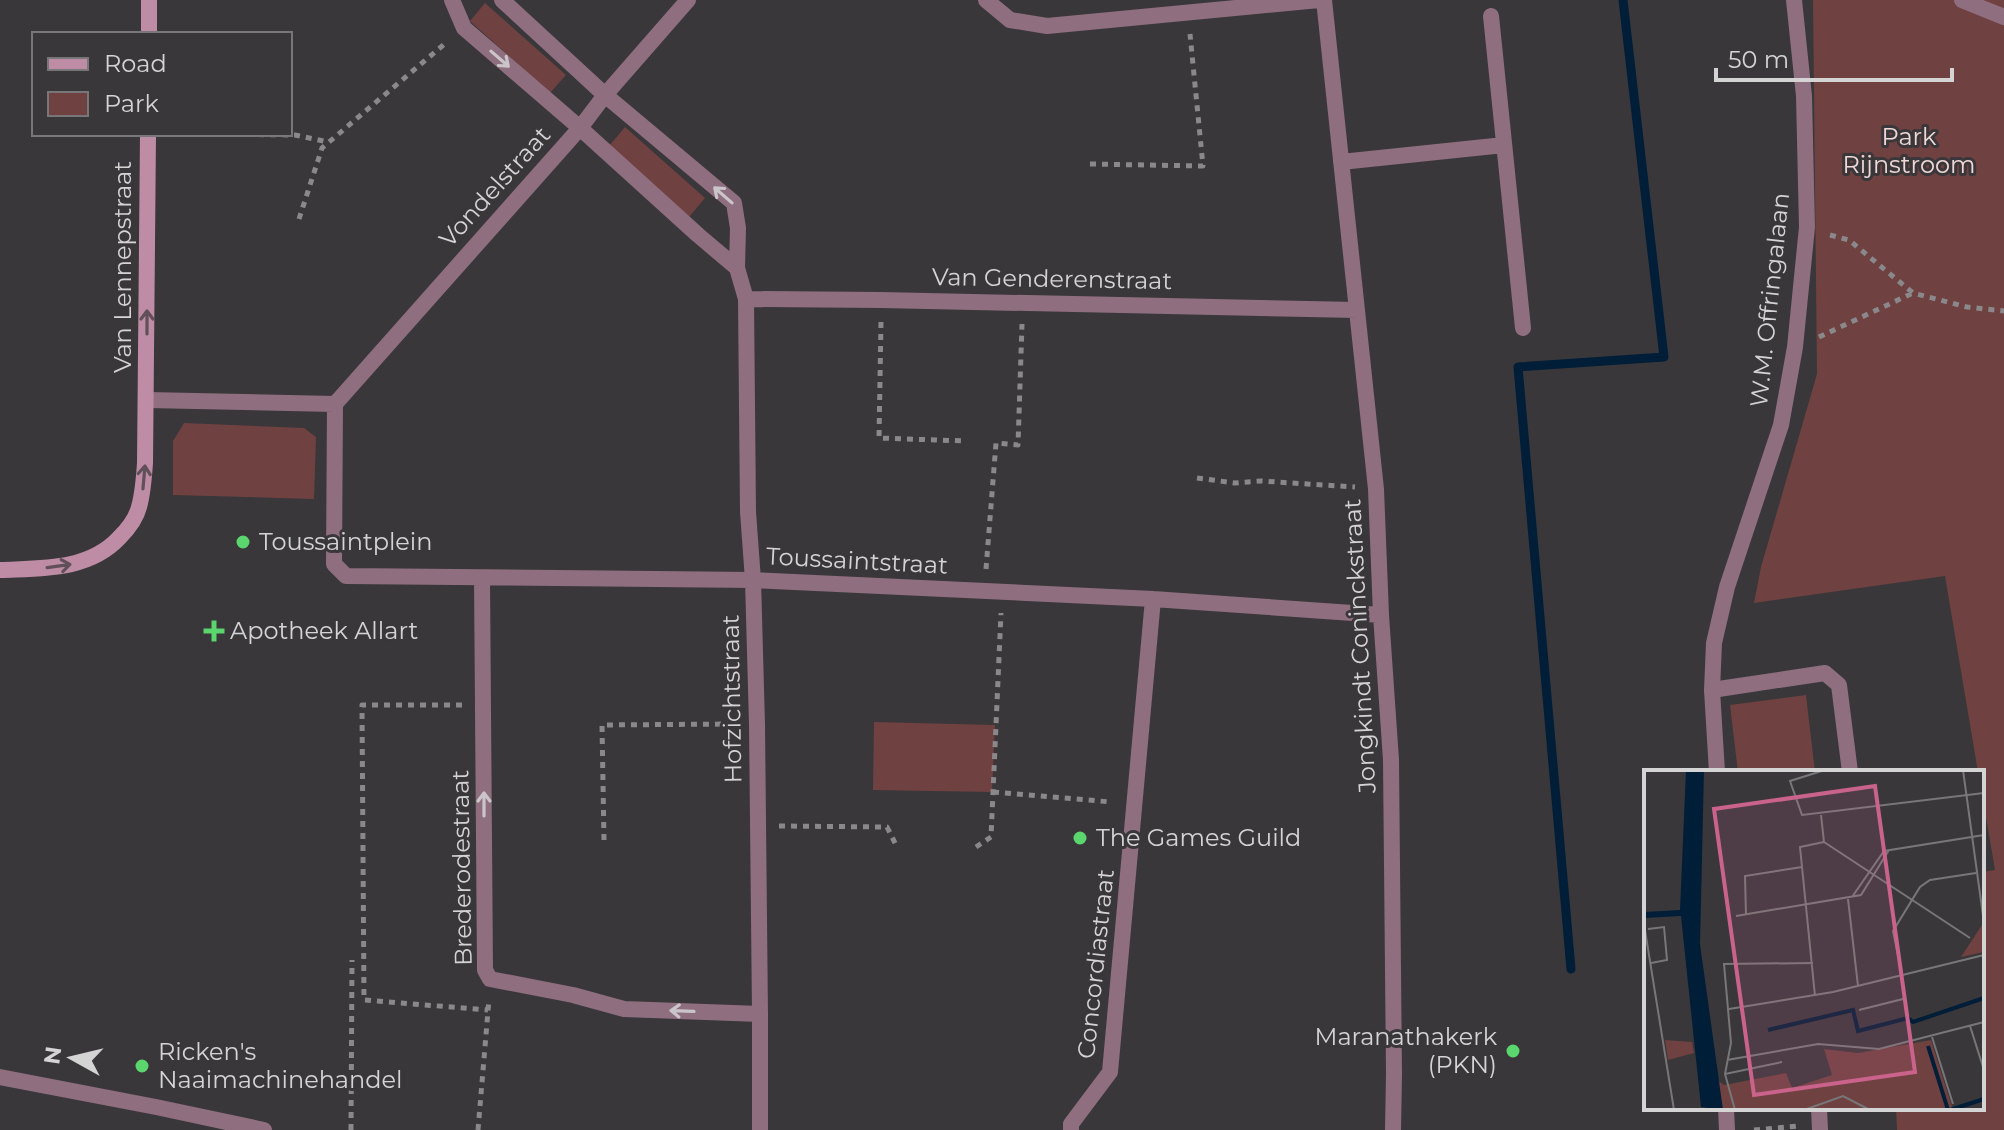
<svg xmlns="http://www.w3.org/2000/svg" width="2004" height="1130" font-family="Montserrat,sans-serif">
	<rect width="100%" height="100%" fill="#39373a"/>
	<path fill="#704141" d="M1813,0H2004V1130H1897L1896,1108H1982V872L1995,870L1982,794V772H1978L1945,576L1754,603L1761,567L1817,374Z
		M485,3L566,75L550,93L470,21Z
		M625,127L705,198L689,217L609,146Z
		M184,423L304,428L316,437L314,499L173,495V441Z
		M1806,695L1815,772H1738L1730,705Z
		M874,722L995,725L992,792L873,790Z"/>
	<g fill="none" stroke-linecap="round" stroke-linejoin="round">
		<path stroke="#001e38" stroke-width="9" d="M1571,969L1518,367L1664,357L1623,0"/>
		<path stroke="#8a888a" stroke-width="5" stroke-dasharray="6 6" stroke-linecap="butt" d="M198,134L295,135L328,142
			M1090,164L1203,166L1190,34
			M299,219L322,148L448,41
			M1830,235L1849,240L1913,293L1967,307L2004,311
			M881,322L879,438L966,441
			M1819,337L1913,293
			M1197,478L1235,483L1261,481L1355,487
			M986,569L996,443L1018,445L1022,324
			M462,705H362L364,1000L488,1010
			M993,792L1111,802
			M779,826L887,827L897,847
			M604,840L602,725L734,724
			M976,847L991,837L1001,613
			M351,1130L352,960
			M478,1130L489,999
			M1754,1130L1799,1126"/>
		<path stroke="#8f6e7f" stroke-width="16" d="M1962,0L2004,17
			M1712,690L1825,673L1839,685L1850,772"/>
		<path stroke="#8f6e7f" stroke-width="16" d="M452,0L464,28L580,128L698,235L737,268
			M502,0L605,95L734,203L738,228L737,268L746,299L748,512L753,580L757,724L760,1014V1130
			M986,0L1010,20L1047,26L1319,0
			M1324,0L1376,489L1381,615L1391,760L1394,1074L1393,1130
			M1491,16L1523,328
			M1341,162L1504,145
			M746,299L881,300L1357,310
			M147,400L335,404L334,564L346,576L753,580L1153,599L1381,615
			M335,404L580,128L605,95L688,0
			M482,578L485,970L490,979L573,995L624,1009L760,1014
			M1717,772L1712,690L1714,643L1727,587L1781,425L1795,347L1807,227L1804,96L1794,0
			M0,1077L156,1107L264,1130
			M1726,1108L1727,1130
			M1819,1108L1820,1130
			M1071,1130V1124L1110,1072L1153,599"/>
		<path stroke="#bf8ca6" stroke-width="16" d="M149,34V0
			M0,570C41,568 88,571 119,538C127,530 136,519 139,507C143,493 144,478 145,463L148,134"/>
	</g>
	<defs><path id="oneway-shaft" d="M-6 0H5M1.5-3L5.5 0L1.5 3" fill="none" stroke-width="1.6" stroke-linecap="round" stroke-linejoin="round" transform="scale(2)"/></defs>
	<g stroke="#cac5c8">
		<use href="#oneway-shaft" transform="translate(500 59) rotate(41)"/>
		<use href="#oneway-shaft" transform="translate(723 195) rotate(-139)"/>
		<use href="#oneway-shaft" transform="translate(484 804) rotate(-90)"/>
		<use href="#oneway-shaft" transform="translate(682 1011) rotate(-178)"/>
	</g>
	<g stroke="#61505a">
		<use href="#oneway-shaft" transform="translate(147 322) rotate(-90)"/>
		<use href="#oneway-shaft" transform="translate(144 477) rotate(-85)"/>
		<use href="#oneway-shaft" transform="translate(59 566) rotate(-8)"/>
	</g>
	<g fill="#5bd56e" stroke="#39373a" stroke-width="3">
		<circle cx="243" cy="542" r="8"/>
		<path d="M210 619h8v8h8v8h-8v8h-8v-8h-8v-8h8z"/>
		<circle cx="1080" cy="838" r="8"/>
		<circle cx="1513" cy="1051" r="8"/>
		<circle cx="142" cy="1066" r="8"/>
	</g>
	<g text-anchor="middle" stroke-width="6" stroke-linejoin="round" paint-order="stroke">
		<g font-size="24" fill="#f0d8d7" stroke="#39373a">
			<text x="1909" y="145">Park<tspan x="1909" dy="28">Rijnstroom</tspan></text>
		</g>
		<g font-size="24" fill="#d5d4d5" stroke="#39373a">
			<text transform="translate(495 187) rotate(-48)" y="8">Vondelstraat</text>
			<text transform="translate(123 267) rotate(-90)" y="8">Van Lennepstraat</text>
			<text transform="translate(1052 279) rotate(1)" y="8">Van Genderenstraat</text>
			<text transform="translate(1770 300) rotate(-84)" y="8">W.M. Offringalaan</text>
			<text transform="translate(857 561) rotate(3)" y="8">Toussaintstraat</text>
			<text transform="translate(1360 646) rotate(-93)" y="8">Jongkindt Coninckstraat</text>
			<text transform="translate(732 699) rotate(-91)" y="8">Hofzichtstraat</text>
			<text transform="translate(462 868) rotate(-91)" y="8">Brederodestraat</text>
			<text transform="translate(1096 964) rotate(-84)" y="8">Concordiastraat</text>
		</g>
		<g font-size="24" fill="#d5d4d5" stroke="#39373a" text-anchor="start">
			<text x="259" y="550">Toussaintplein</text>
			<text x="230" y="639">Apotheek Allart</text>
			<text x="1096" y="846">The Games Guild</text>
			<text x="1497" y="1045" text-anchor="end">Maranathakerk<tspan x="1497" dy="28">(PKN)</tspan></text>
			<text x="158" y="1060">Ricken's<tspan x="158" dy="28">Naaimachinehandel</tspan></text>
		</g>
	</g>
	<g transform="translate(1644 770)">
		<rect width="340" height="340" fill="#39373a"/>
		<path d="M338,155L340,182L317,187ZM21,270L48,272L50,283L24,290ZM287,270L309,340H79L73,310L80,315L142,303L148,318L188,305L180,279L214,283Z" fill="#704141"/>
		<path d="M42,0H60L56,174L79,340L57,337L37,146L0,148V142L36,140Z" fill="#001e38"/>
		<path fill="none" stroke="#001e38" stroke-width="4" d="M124,260L209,240L214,261L264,248L269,252L340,228M284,276L304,340M306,340L340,329"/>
		<path fill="none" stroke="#777678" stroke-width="2" d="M181,0L146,11L158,45L340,23M319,0L340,153M180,72L326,168M208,127L240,81L340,65M204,129L214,216M102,145L101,106L158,97M92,146L217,125L245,80M0,154L30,340M4,159L20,157L23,190L7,193M258,205L249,161L276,117L286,110L332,103M171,226L156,77L180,72L177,45M85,239L189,222L340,185M215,240L259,229M326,256L340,300M288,267L309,334M83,290L174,274L235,279L340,252M81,304L138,292M91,340L81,304L87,273L80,194L169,193M160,340L199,326L226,340"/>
		<path fill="#ca638c" fill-opacity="0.15" stroke="#ca638c" stroke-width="4" d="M231,16L271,302L110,325L70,39Z"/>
		<rect width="340" height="340" fill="none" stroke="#d5d4d5" stroke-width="4"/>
	</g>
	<rect x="32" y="32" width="260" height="104" fill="#39373a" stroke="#777678" stroke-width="2"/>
	<rect x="48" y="58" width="40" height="12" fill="#bf8ca6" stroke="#777678" stroke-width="2"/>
	<text x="104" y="72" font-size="24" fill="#d5d4d5">Road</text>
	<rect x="48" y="92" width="40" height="24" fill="#704141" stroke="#777678" stroke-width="2"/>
	<text x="104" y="112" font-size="24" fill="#d5d4d5">Park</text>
	<g transform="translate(72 1058) rotate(278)" stroke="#39373a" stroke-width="6" paint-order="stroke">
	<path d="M0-6L14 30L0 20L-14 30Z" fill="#d5d4d5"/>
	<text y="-12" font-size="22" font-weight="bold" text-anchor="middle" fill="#d5d4d5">N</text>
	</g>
	<path d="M1716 68v12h236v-12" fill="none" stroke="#d5d4d5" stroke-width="4"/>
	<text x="1728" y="68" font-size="24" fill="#d5d4d5" stroke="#39373a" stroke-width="6" paint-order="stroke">50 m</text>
</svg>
